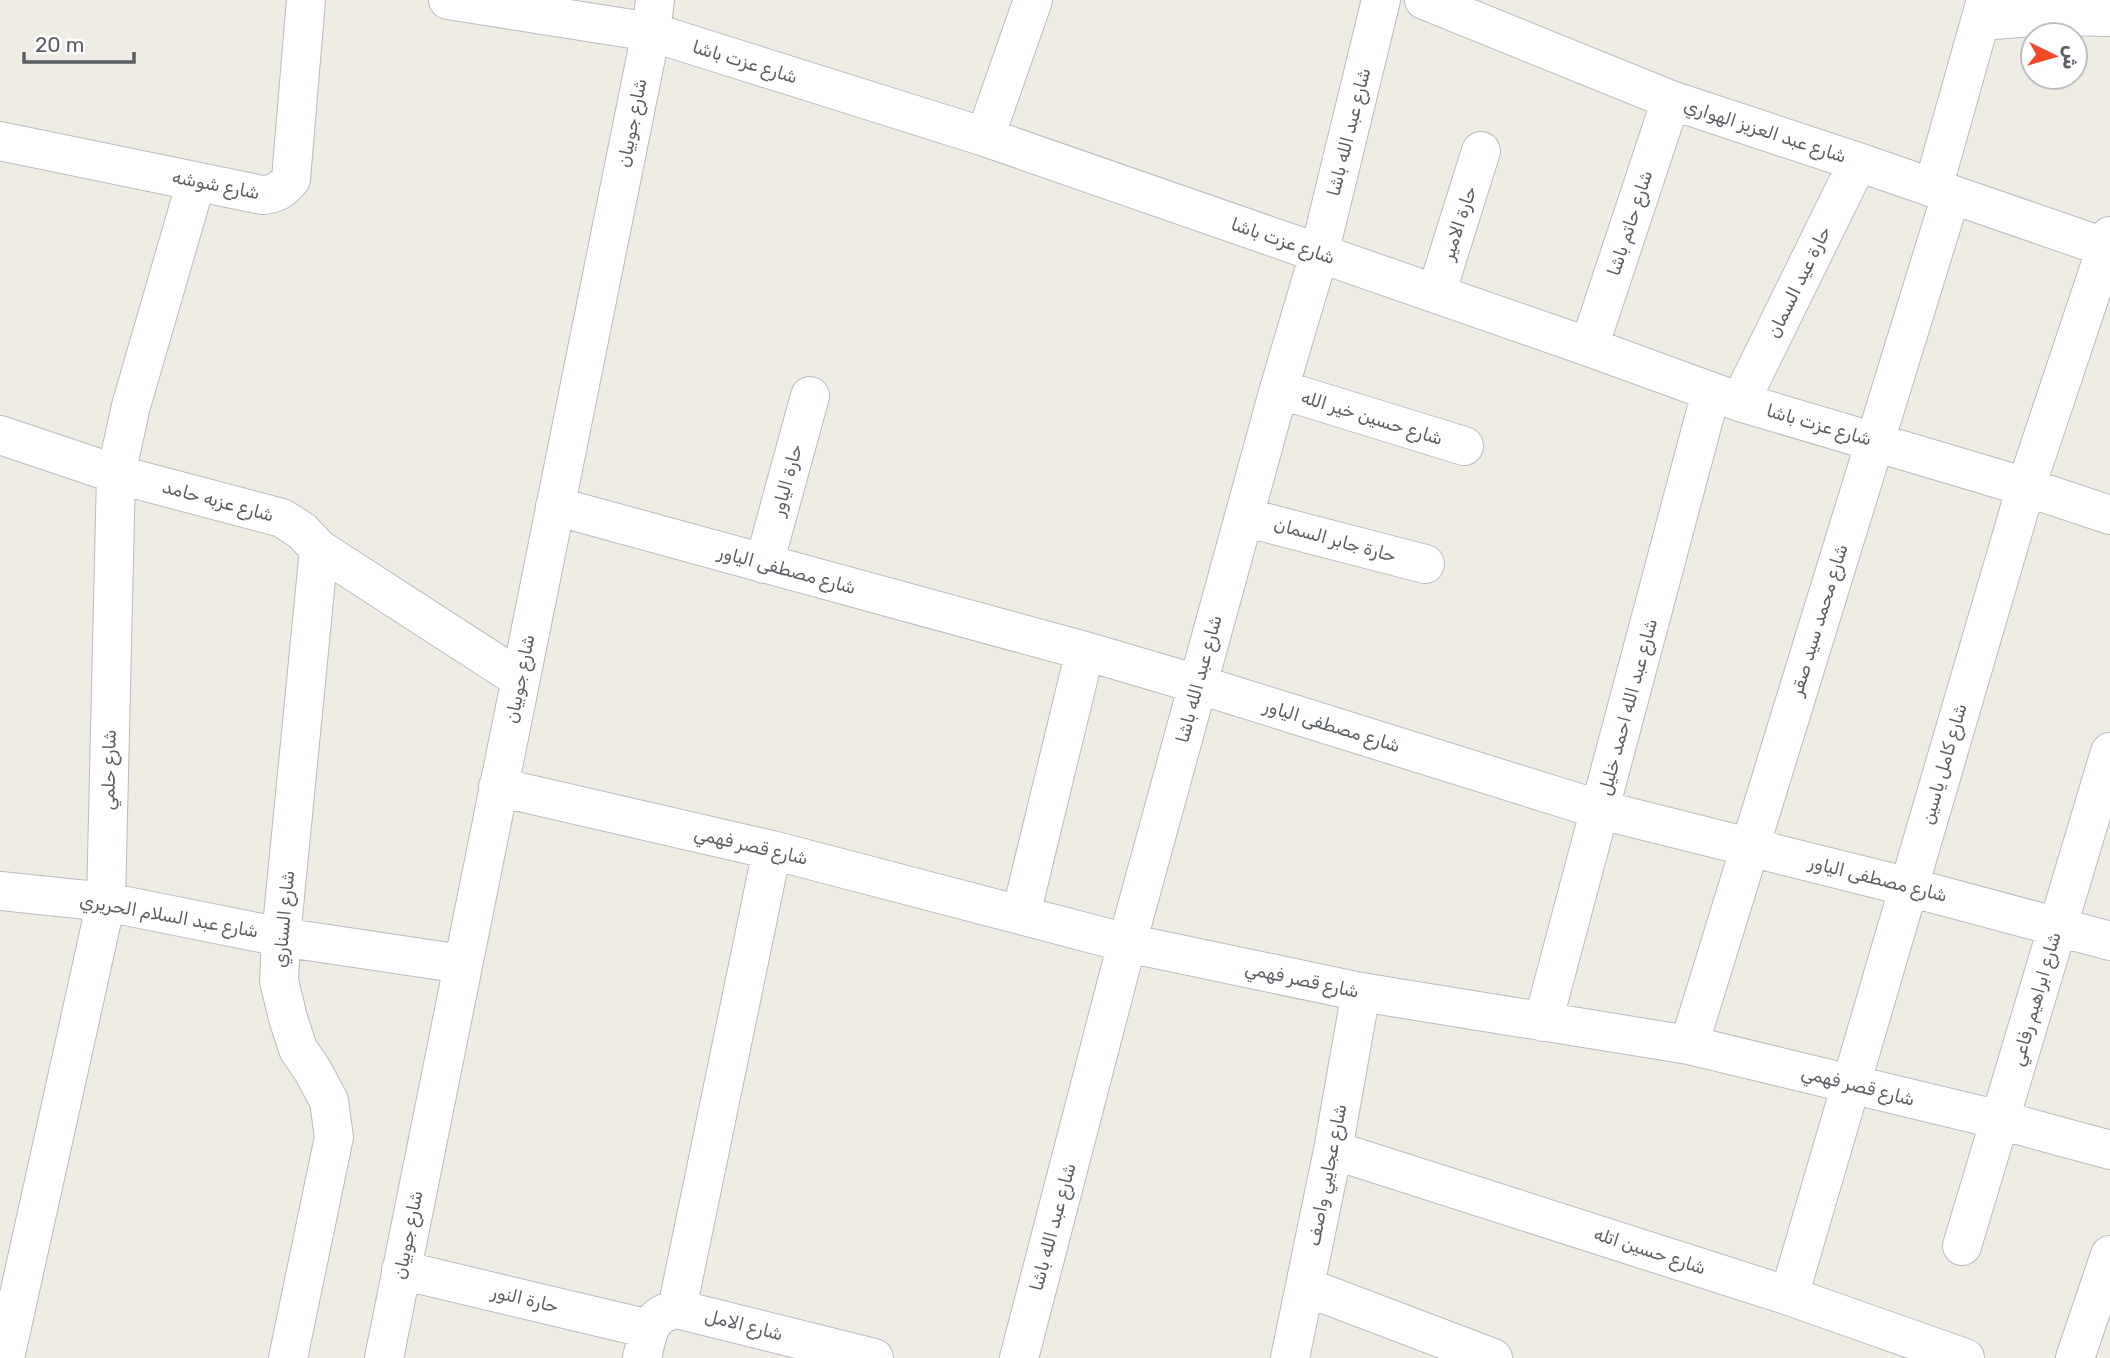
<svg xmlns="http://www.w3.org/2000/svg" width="2110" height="1358" font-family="Rubik,Vazirmatn,sans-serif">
	<rect width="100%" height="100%" fill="#efede3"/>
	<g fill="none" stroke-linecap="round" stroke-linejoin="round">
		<defs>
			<path id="minor" d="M448,0L651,32L985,137L1589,347L1740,402L2026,487L2110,515
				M1424,0L1671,100L1858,162L2110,249
				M1980,21L2046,16L2110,17
				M985,137L1033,0
				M0,141L262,195C276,194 282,190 291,179L306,0
				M1933,188L1986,0
				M1436,294L1481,151
				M1589,347L1671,100
				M1279,389L1464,446
				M1740,402L1858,162
				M0,435L116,474L282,518L302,531L319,549L520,679
				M555,506L1085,651L1197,684L1601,810L1909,887L2110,941
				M1244,517L1425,564
				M764,564L810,396
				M498,787L772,850L1127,943L1361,992L1689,1045L2000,1120L2110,1150
				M0,891L106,902L281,937L462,964
				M1021,914L1085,651
				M1543,1022L1711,392
				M1689,1045L1951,195
				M1333,1150L1789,1296L1965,1358
				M1962,1246L2110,752
				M401,1270L649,1329
				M1306,1287L1493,1358
				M1789,1296L2026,487L2110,236
				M677,1309L772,850
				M5,1358L106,902L116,474L131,406L196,182
				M288,1358L334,1137L329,1101L313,1071L298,1049L288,1018L279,981L281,937L319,549
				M384,1358L651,32L655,0
				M642,1358C648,1333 648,1315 677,1309L874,1358
				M1019,1358L1127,943L1279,389L1319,254L1381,0
				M1290,1358L1333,1150L1361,992
				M2075,1358L2110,1255"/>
		</defs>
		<use href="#minor" stroke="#b8bbc0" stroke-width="40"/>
		<use href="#minor" stroke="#fff" stroke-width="38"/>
	</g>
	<g text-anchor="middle" stroke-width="5" stroke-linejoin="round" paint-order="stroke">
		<g font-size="18" fill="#5b5f65" stroke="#fff">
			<text transform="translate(745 62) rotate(17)" y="6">شارع عزت باشا</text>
			<text transform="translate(632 123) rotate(-79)" y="6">شارع جوبيان</text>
			<text transform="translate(1765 131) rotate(18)" y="6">شارع عبد العزيز الهواري</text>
			<text transform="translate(1349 132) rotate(-76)" y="6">شارع عبد الله باشا</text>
			<text transform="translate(216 185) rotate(11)" y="6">شارع شوشه</text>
			<text transform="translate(1459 223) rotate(-72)" y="6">حارة الامير</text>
			<text transform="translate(1630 223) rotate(-72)" y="6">شارع حاتم باشا</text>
			<text transform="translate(1283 241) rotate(19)" y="6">شارع عزت باشا</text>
			<text transform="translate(1799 282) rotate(-64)" y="6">حارة عيد السمان</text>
			<text transform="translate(1372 418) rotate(17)" y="6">شارع حسين خير الله</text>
			<text transform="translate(1819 425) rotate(16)" y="6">شارع عزت باشا</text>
			<text transform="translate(787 480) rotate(-75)" y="6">حارة الياور</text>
			<text transform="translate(218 501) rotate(15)" y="6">شارع عزبه حامد</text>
			<text transform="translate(1335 540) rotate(15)" y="6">حارة جابر السمان</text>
			<text transform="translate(787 570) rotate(15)" y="6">شارع مصطفى الياور</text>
			<text transform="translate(1819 620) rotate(-73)" y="6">شارع محمد سيد صقر</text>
			<text transform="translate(520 679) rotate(-79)" y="6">شارع جوبيان</text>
			<text transform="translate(1199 679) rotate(-75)" y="6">شارع عبد الله باشا</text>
			<text transform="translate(1628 707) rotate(-75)" y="6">شارع عبد الله احمد خليل</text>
			<text transform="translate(1332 726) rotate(17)" y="6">شارع مصطفى الياور</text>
			<text transform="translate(1944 764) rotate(-74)" y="6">شارع كامل ياسين</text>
			<text transform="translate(109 770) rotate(-89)" y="6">شارع حلمي</text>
			<text transform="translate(751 846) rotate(13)" y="6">شارع قصر فهمي</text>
			<text transform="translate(1878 879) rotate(14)" y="6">شارع مصطفى الياور</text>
			<text transform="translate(169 916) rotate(10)" y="6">شارع عبد السلام الحريري</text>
			<text transform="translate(284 919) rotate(-85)" y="6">شارع السناري</text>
			<text transform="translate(1302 980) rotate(12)" y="6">شارع قصر فهمي</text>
			<text transform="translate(2036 999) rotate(-74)" y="6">شارع ابراهيم رفاعي</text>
			<text transform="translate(1858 1086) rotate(14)" y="6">شارع قصر فهمي</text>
			<text transform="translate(1327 1175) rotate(-79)" y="6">شارع عجايبي واصف</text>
			<text transform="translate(1053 1227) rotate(-75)" y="6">شارع عبد الله باشا</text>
			<text transform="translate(408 1235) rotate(-79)" y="6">شارع جوبيان</text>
			<text transform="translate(1650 1251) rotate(18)" y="6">شارع حسين اتله</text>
			<text transform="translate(525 1299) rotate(13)" y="6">حارة النور</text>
			<text transform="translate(744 1325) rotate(14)" y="6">شارع الامل</text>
		</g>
	</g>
	<g transform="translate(2054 56) rotate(95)"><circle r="33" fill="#ffffff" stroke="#bdbfc1" stroke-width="2"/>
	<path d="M0-5L12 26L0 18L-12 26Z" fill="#f24826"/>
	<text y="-10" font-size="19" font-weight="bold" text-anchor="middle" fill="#5b5f65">ش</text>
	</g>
	<path d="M24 52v10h110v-10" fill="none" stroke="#5b5f65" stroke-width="3.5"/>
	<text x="35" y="52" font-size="21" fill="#5b5f65" stroke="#ffffff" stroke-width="5" paint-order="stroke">20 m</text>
</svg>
